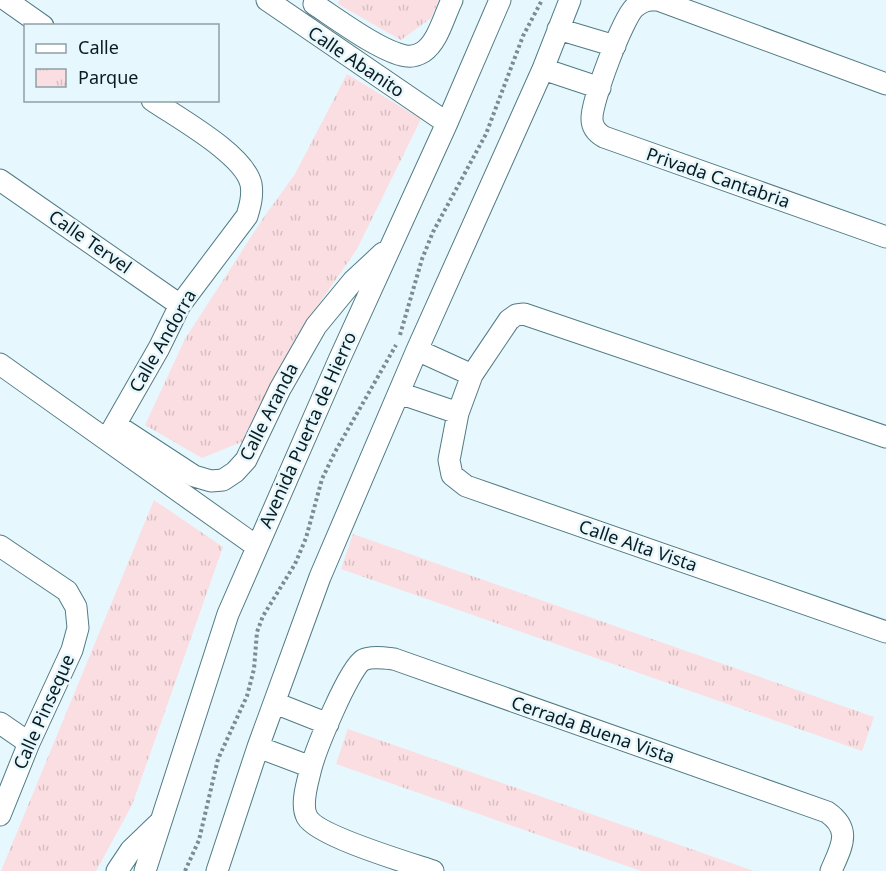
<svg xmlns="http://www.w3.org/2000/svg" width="886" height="871" font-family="'Noto Sans',sans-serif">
	<defs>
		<pattern id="park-tufts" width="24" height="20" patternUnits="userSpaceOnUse" patternTransform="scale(1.5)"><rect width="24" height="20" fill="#fbdee1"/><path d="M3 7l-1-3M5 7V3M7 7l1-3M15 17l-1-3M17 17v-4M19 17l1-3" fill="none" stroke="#d6bec1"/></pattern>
	</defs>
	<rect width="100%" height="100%" fill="#e6f8fd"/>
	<path fill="url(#park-tufts)" d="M339,0H439L431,18L401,40L338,4Z
		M347,74L421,119L357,249L296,337L244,441L202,458L145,425L185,339L264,217L295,174Z
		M154,500L223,547L132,805L96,871H1Z
		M353,534L874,717L862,751L341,569Z
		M348,728V729L754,871H641L336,764Z"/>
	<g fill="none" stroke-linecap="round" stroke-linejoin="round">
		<defs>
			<path id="minor" d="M6,0L43,26
				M267,0L447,123
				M652,0C646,0 640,3 635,7C623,17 591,103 592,119C592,128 597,133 604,137L886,237
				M658,0L886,84
				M314,4C337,19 381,52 406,56C412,57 418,55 423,52C438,42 444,16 452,0
				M558,29L615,46
				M543,69L600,88
				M0,180L180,305
				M417,350L472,375
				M0,364L256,546
				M399,393L458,413
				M116,425L194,476L211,481L223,480L235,472L246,460L280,389L316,326L353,281L383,253
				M886,437L524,314L516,315L509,320L472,375L458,413L449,460L452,475L466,486L886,632
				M107,439L159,348L180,305L247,216C250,206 253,196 251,184C244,154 178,118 152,100
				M0,546L67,591L76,607L78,628L72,650L29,743L0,815
				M275,703L328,724
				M0,723L29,743
				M258,747L311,767
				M117,871L131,850L158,824
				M145,871L228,614L339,360L447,123L500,0
				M217,871L258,747L320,577L417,350L543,69L570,0
				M433,871C409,863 317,836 307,817C300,804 308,781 311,768C316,749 349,668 363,660C371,656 385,658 394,659L827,812C853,830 841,847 831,871"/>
		</defs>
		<use href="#minor" stroke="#517b85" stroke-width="23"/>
		<path stroke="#7b8d92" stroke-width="4" stroke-dasharray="3 3" stroke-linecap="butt" d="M400,335L422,259L433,232L486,134L523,36L542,0
			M185,871L199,840L218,759L247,696L254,669L257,632L263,616L295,564L306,538L322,479L335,452L396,345"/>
		<use href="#minor" stroke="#fff" stroke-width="21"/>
	</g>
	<g text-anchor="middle" stroke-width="5" stroke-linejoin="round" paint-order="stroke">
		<g font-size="18" fill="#0a1c20" stroke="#e6f8fd">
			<text transform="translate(356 62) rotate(34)" y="6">Calle Abanito</text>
			<text transform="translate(718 178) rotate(19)" y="6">Privada Cantabria</text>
			<text transform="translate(90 242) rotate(35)" y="6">Calle Tervel</text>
			<text transform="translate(163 341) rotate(-60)" y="6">Calle Andorra</text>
			<text transform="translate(269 412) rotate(-63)" y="6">Calle Aranda</text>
			<text transform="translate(308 430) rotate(-66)" y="6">Avenida Puerta de Hierro</text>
			<text transform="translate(638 546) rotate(19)" y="6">Calle Alta Vista</text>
			<text transform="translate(44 712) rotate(-66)" y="6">Calle Pinseque</text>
			<text transform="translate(593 730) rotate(19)" y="6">Cerrada Buena Vista</text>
		</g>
	</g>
	<rect x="24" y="24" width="195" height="78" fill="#e6f8fd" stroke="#8ea0a5" stroke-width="1.5"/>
	<rect x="36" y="44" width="30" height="9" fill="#ffffff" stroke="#8ea0a5" stroke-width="1.5"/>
	<text x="78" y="54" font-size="18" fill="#0a1c20">Calle</text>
	<rect x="36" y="69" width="30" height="18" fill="url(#park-tufts)" stroke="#8ea0a5" stroke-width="1.5"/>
	<text x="78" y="84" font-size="18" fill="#0a1c20">Parque</text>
</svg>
